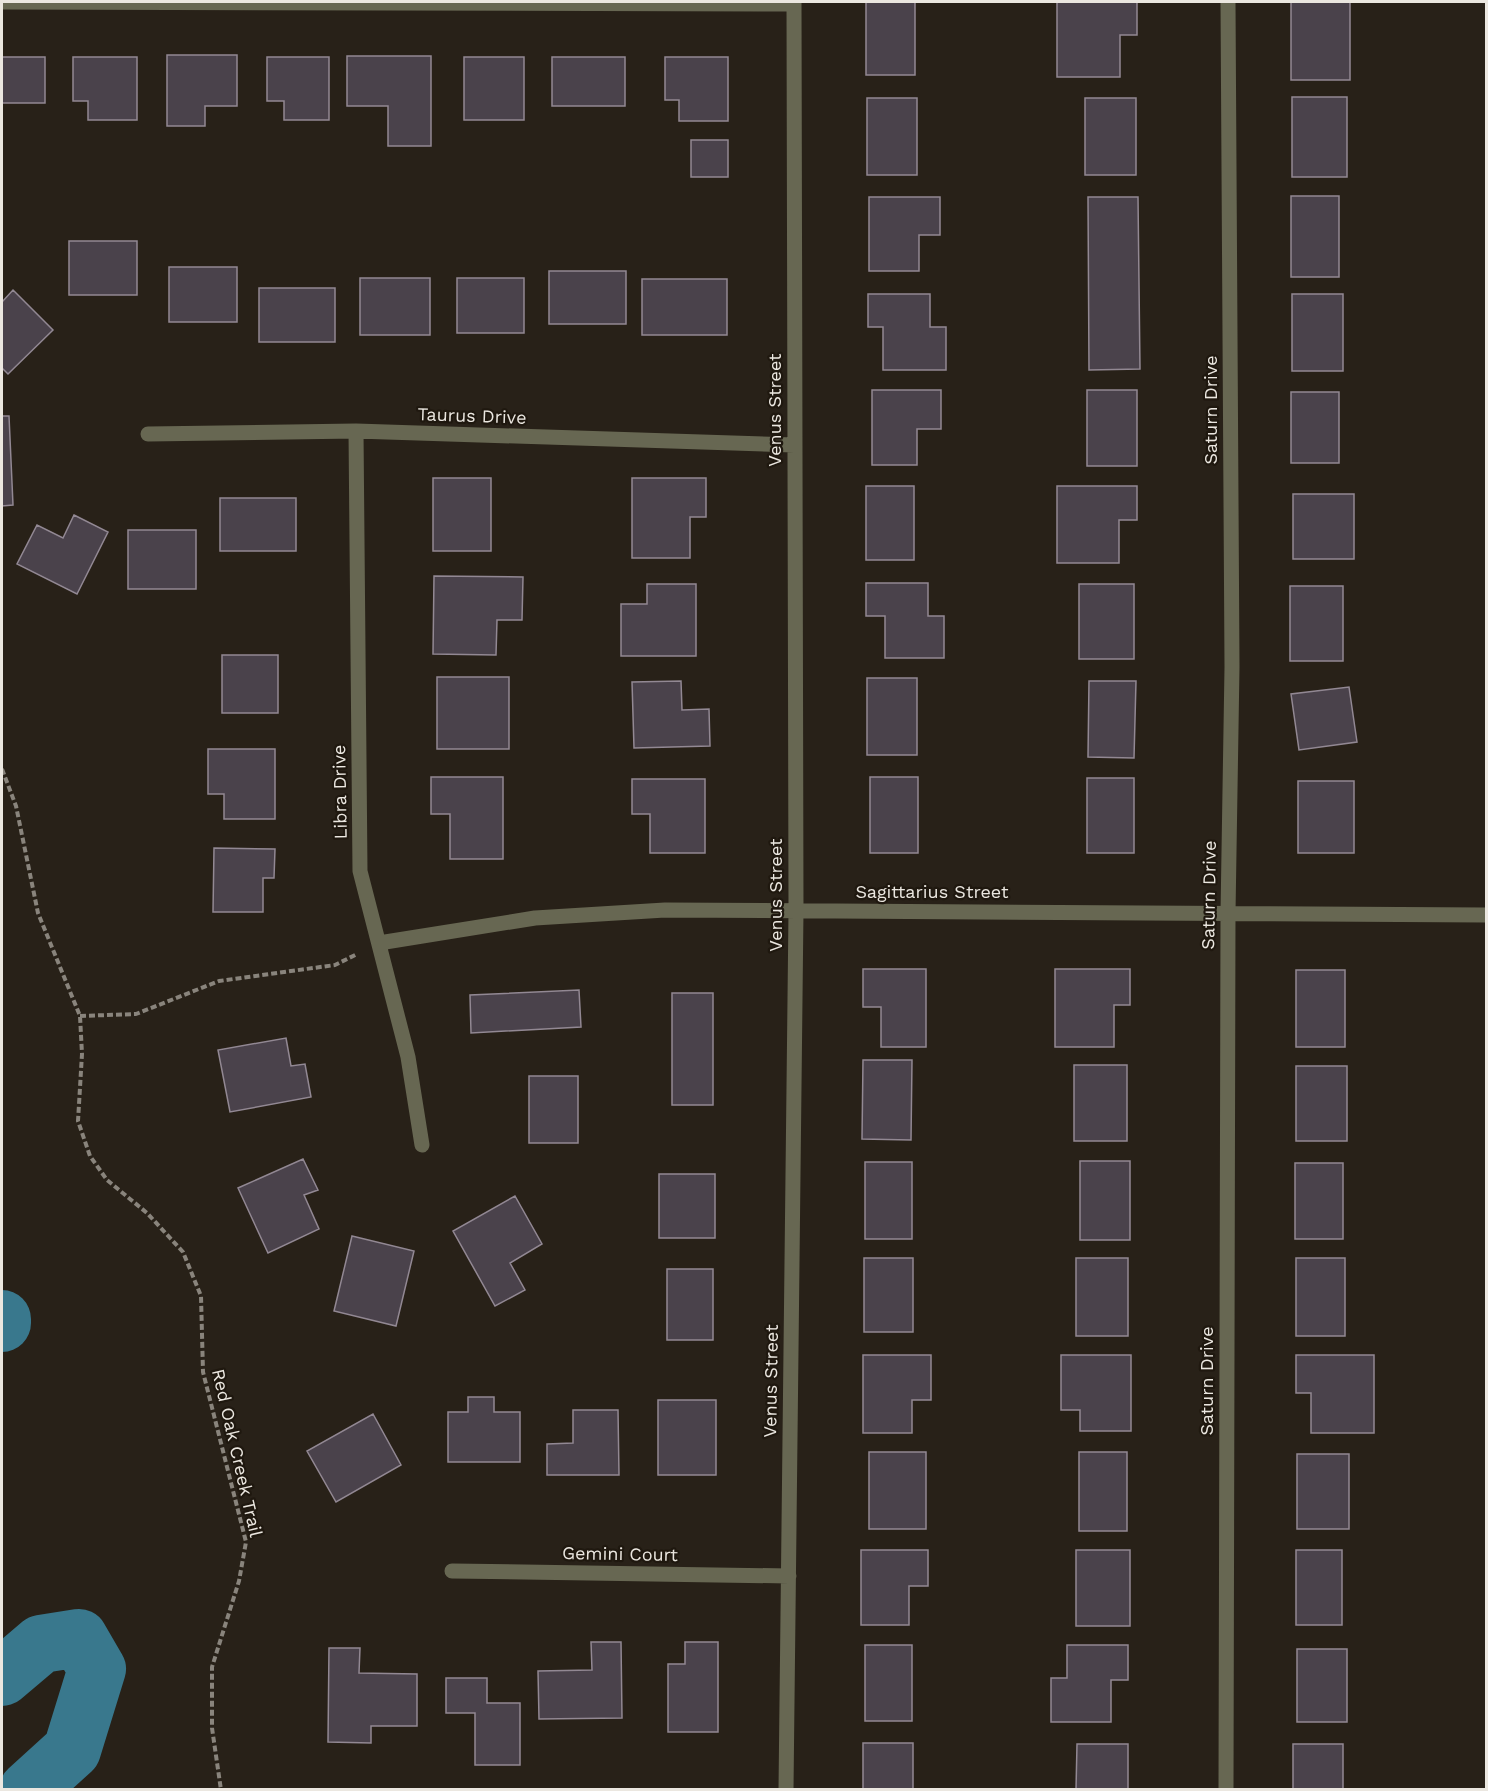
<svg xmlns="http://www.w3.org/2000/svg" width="1488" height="1791" font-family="'Work Sans',sans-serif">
	<rect width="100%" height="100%" fill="#282118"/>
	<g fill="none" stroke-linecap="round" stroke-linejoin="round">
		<path stroke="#39788d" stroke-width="58" d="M2,1319V1323
			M2,1677L41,1644L79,1638L97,1669L72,1750L28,1790"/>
	</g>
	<path fill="#4a424b" stroke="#928893" stroke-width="1.5" d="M866,2H915V75H866Z
		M1057,2H1137V35H1120V77H1057Z
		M1291,2H1350V80H1291Z
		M167,55H237V106H205V126H167Z
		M347,56H431V146H388V106H347Z
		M2,57H45V103H2Z
		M73,57H137V120H88V101H73Z
		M267,57H329V120H284V101H267Z
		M464,57H524V120H464Z
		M552,57H625V106H552Z
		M665,57H728V121H679V100H665Z
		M1292,97H1347V177H1292Z
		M867,98H917V175H867Z
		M1085,98H1136V175H1085Z
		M691,140H728V177H691Z
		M1291,196H1339V277H1291Z
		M869,197H940V235H919V271H869Z
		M1088,197H1138L1140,369L1089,370Z
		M69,241H137V295H69Z
		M169,267H237V322H169Z
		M549,271H626V324H549Z
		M360,278H430V335H360Z
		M457,278H524V333H457Z
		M642,279H727V335H642Z
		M259,288H335V342H259Z
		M13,290L53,330L8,374L2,368V302Z
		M868,294H930V327H946V370H883V327H868Z
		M1292,294H1343V371H1292Z
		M872,390H941V429H917V465H872Z
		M1087,390H1137V466H1087Z
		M1291,392H1339V463H1291Z
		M2,416H9L13,505L2,506Z
		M433,478H491V551H433Z
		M632,478H706V517H690V558H632Z
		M866,486H914V560H866Z
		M1057,486H1137V520H1119V563H1057Z
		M1293,494H1354V559H1293Z
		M220,498H296V551H220Z
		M74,515L108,532L77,594L17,564L37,525L63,538Z
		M128,530H196V589H128Z
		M434,576L523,577L522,620H497L496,655L433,654Z
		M866,583H928V616H944V658H885V616H866Z
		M647,584H696V656H621V604H647Z
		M1079,584H1134V659H1079Z
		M1290,586H1343V661H1290Z
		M222,655H278V713H222Z
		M437,677H509V749H437Z
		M867,678H917V755H867Z
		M681,681L682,710L709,709L710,746L634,748L632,682Z
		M1089,681H1136L1134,758L1088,757Z
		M1349,687L1357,742L1299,750L1291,694Z
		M208,749H275V819H224V794H208Z
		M431,777H503V859H450V814H431Z
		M870,777H918V853H870Z
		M1087,778H1134V853H1087Z
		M632,779H705V853H650V814H632Z
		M1298,781H1354V853H1298Z
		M214,848L275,849L274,878H263V912H213Z
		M863,969H926V1047H881V1007H863Z
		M1055,969H1130V1005H1114V1047H1055Z
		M1296,970H1345V1047H1296Z
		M579,990L581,1027L471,1033L470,995Z
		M672,993H713V1105H672Z
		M286,1038L291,1066L305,1064L311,1097L230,1112L218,1050Z
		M863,1060H912L911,1140L862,1139Z
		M1074,1065H1127V1141H1074Z
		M1296,1066H1347V1141H1296Z
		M529,1076H578V1143H529Z
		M303,1159L318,1190L304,1195L319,1229L268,1253L238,1188Z
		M1080,1161H1130V1240H1080Z
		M865,1162H912V1239H865Z
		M1295,1163H1343V1239H1295Z
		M659,1174H715V1238H659Z
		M515,1196L542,1244L510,1263L525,1290L495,1306L453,1231Z
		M352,1236L414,1251L396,1326L334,1311Z
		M864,1258H913V1332H864Z
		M1076,1258H1128V1336H1076Z
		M1296,1258H1345V1336H1296Z
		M667,1269H713V1340H667Z
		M863,1355H931V1400H912V1433H863Z
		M1061,1355H1131V1431H1080V1410H1061Z
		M1296,1355H1374V1433H1311V1393H1296Z
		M468,1397H494V1412H520V1462H448V1412H468Z
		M658,1400H716V1475H658Z
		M573,1410H618L619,1475H547V1444L573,1443Z
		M373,1414L401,1465L336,1502L307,1451Z
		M869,1452H926V1529H869Z
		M1079,1452H1127V1531H1079Z
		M1297,1454H1349V1529H1297Z
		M861,1550H928V1586H909V1625H861Z
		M1076,1550H1130V1626H1076Z
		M1296,1550H1342V1625H1296Z
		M591,1642H621L622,1718L539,1719L538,1671L592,1670Z
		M685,1642H718V1732H668V1664H685Z
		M865,1645H912V1721H865Z
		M1067,1645H1128V1680H1111V1722H1051V1678H1067Z
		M329,1648H360L359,1673L417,1674V1726H371V1743L328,1742Z
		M1297,1649H1347V1722H1297Z
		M446,1678H487V1703H520V1765H475V1713H446Z
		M863,1743H913V1790H863Z
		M1077,1744H1128V1790H1076Z
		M1293,1744H1343V1790H1293Z"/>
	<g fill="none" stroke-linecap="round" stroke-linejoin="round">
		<path stroke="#89847c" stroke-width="4" stroke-dasharray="6 3" stroke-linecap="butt" d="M2,769L16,806L38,913L80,1016L82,1054L78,1121L90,1156L107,1180L147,1213L183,1252L201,1296L203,1372L246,1542L239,1581L212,1667V1728L221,1790
			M80,1016L136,1014L219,981L335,965L357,954"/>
		<path stroke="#676752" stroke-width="15" d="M2,2L794,4
			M356,431L360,871L408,1057L422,1145
			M148,434L356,431L794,445
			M379,943L535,918L665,910L1486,915
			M452,1571L789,1576
			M786,1790L796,911L794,2
			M1226,1790L1228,913L1232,667L1228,2"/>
	</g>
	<g text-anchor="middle" stroke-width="4.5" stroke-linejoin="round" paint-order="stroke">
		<g font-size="18" fill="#ebe7e0" stroke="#1f180f">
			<text transform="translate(775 410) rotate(-90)" y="6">Venus Street</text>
			<text transform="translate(1211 410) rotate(-90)" y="6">Saturn Drive</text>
			<text transform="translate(472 416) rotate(2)" y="6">Taurus Drive</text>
			<text transform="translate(340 792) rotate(-91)" y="6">Libra Drive</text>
			<text x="932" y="898">Sagittarius Street</text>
			<text transform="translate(776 895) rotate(-90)" y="6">Venus Street</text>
			<text transform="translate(1209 895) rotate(-89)" y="6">Saturn Drive</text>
			<text transform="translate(771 1381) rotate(-89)" y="6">Venus Street</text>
			<text transform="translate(1207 1381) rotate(-90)" y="6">Saturn Drive</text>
			<text transform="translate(237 1453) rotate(77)" y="6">Red Oak Creek Trail</text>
			<text transform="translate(620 1554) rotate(1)" y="6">Gemini Court</text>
		</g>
	</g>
	<rect width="1488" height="1791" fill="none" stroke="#ebe7e0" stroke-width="6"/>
</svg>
